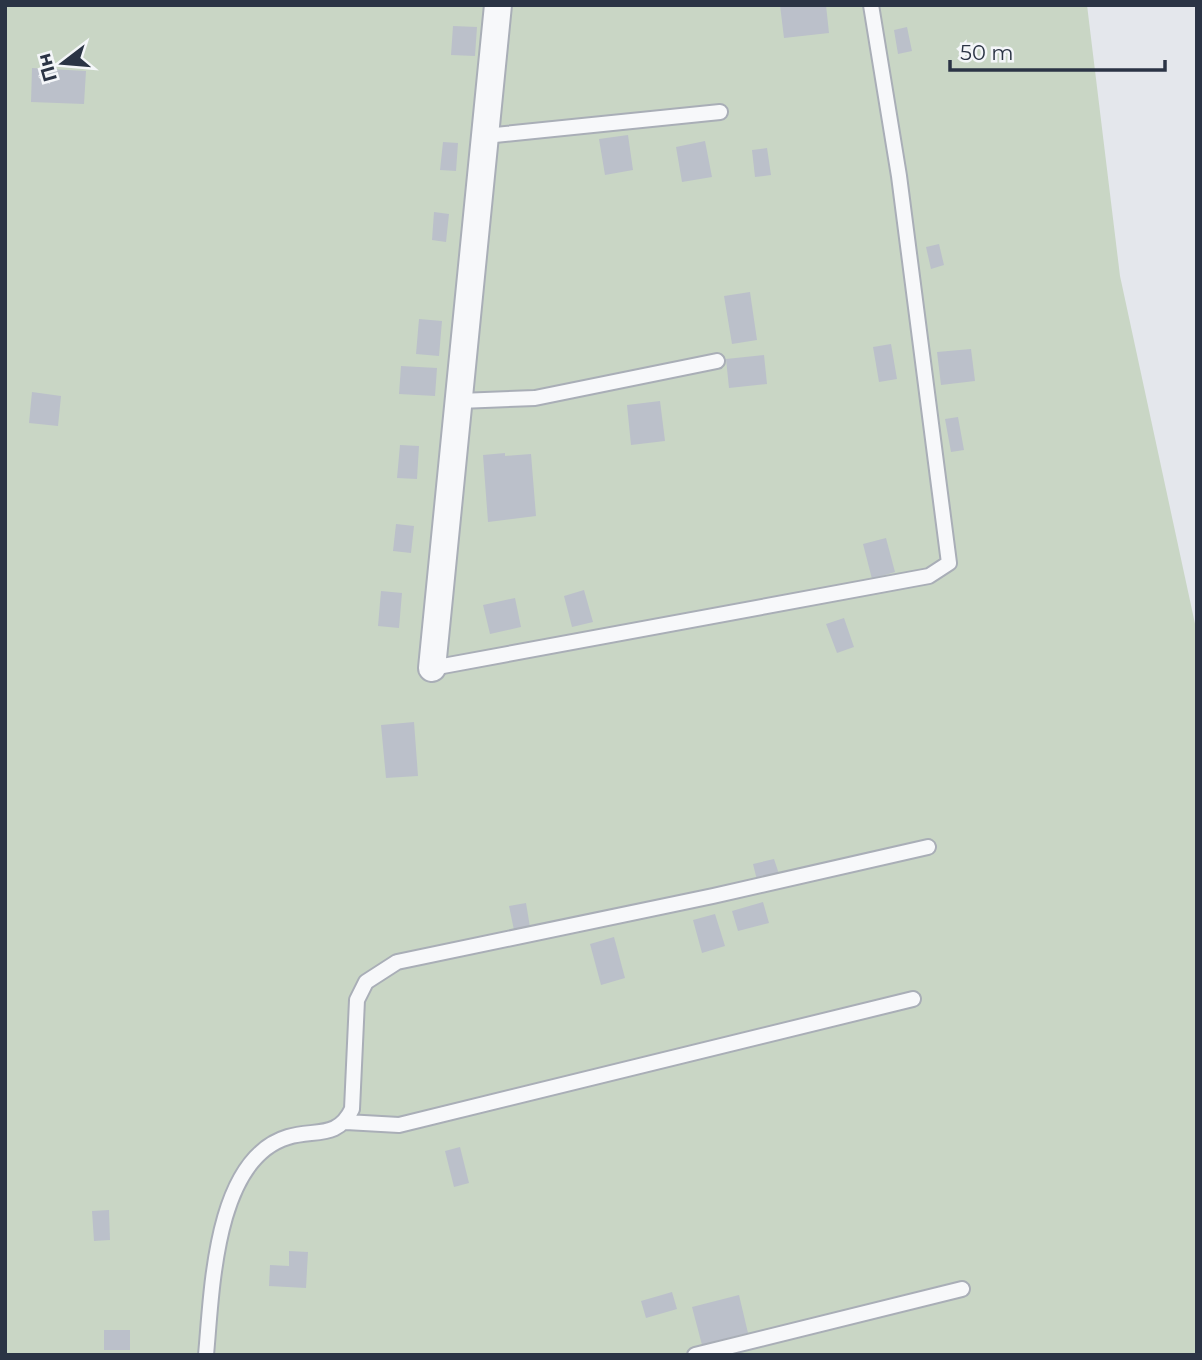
<svg xmlns="http://www.w3.org/2000/svg" width="1202" height="1360" font-family="Montserrat,sans-serif">
	<rect width="100%" height="100%" fill="#e4e7ec"/>
	<path fill="#c9d6c5" d="M5,5H1087L1120,276L1197,633V1355H5Z"/>
	<path fill="#bbc0ca" d="M780,5H826L829,33L784,38Z
		M453,26L477,27L475,56L451,55Z
		M907,27L912,51L898,54L894,30Z
		M32,68L86,71L84,104L31,102Z
		M628,135L633,170L605,175L599,139Z
		M705,141L712,177L682,182L676,147Z
		M443,142L458,143L456,171L440,170Z
		M767,148L771,175L755,177L752,150Z
		M434,212L449,214L446,242L432,240Z
		M939,244L944,265L931,269L926,247Z
		M750,292L757,340L732,344L724,296Z
		M419,319L442,321L439,356L416,354Z
		M891,344L897,379L879,382L873,347Z
		M971,349L975,381L941,385L937,352Z
		M764,355L767,384L729,388L726,359Z
		M401,366L437,368L435,396L399,394Z
		M32,392L61,396L58,426L29,423Z
		M660,401L665,441L631,445L627,405Z
		M958,417L964,450L951,452L945,419Z
		M400,445L419,446L417,479L397,478Z
		M505,453V456L531,454L536,516L488,522L483,455Z
		M396,524L414,526L411,553L393,551Z
		M886,538L895,572L872,579L863,544Z
		M584,590L593,622L572,627L564,596Z
		M381,591L402,593L399,628L378,626Z
		M515,598L521,627L490,634L483,605Z
		M844,618L854,647L837,653L826,624Z
		M414,722L418,776L386,778L381,725Z
		M774,859L779,874L757,880L753,864Z
		M763,902L769,923L738,931L732,911Z
		M526,903L530,927L514,930L509,906Z
		M715,914L725,946L702,953L693,920Z
		M614,937L625,978L601,985L590,944Z
		M460,1147L469,1183L454,1187L445,1151Z
		M109,1210L110,1240L94,1241L92,1211Z
		M289,1251L308,1252L306,1288L269,1286L270,1265L289,1266Z
		M672,1292L677,1309L646,1318L641,1301Z
		M739,1295L748,1333L702,1345L692,1307Z
		M104,1330H130V1350H104Z"/>
	<g fill="none" stroke-linecap="round" stroke-linejoin="round">
		<defs>
			<path id="service" d="M485,136L720,112
				M459,401L535,398L717,361
				M432,668L929,576L949,563L899,176L871,5
				M346,1122L399,1125L913,999
				M206,1355C212,1292 214,1159 288,1137C315,1129 338,1139 352,1109L357,1000L366,982L397,962L713,896L928,847
				M695,1355L962,1289"/>
			<path id="minor" d="M432,668L498,5"/>
		</defs>
		<use href="#service" stroke="#a9aeb7" stroke-width="18"/>
		<use href="#minor" stroke="#a9aeb7" stroke-width="30"/>
		<use href="#service" stroke="#f7f8fa" stroke-width="14"/>
		<use href="#minor" stroke="#f7f8fa" stroke-width="26"/>
	</g>
	<rect width="1202" height="1360" fill="none" stroke="#2b3445" stroke-width="14"/>
	<g transform="translate(63 63) rotate(254)" stroke="#f4f6f9" stroke-width="5" paint-order="stroke">
	<path d="M0-5L12 26L0 18L-12 26Z" fill="#2b3445"/>
	<text y="-10" font-size="19" font-weight="bold" text-anchor="middle" fill="#2b3445">Пн</text>
	</g>
	<path d="M950 60v10h215v-10" fill="none" stroke="#2b3445" stroke-width="3.5"/>
	<text x="960" y="60" font-size="21" fill="#2b3445" stroke="#f4f6f9" stroke-width="5" paint-order="stroke">50 m</text>
</svg>
